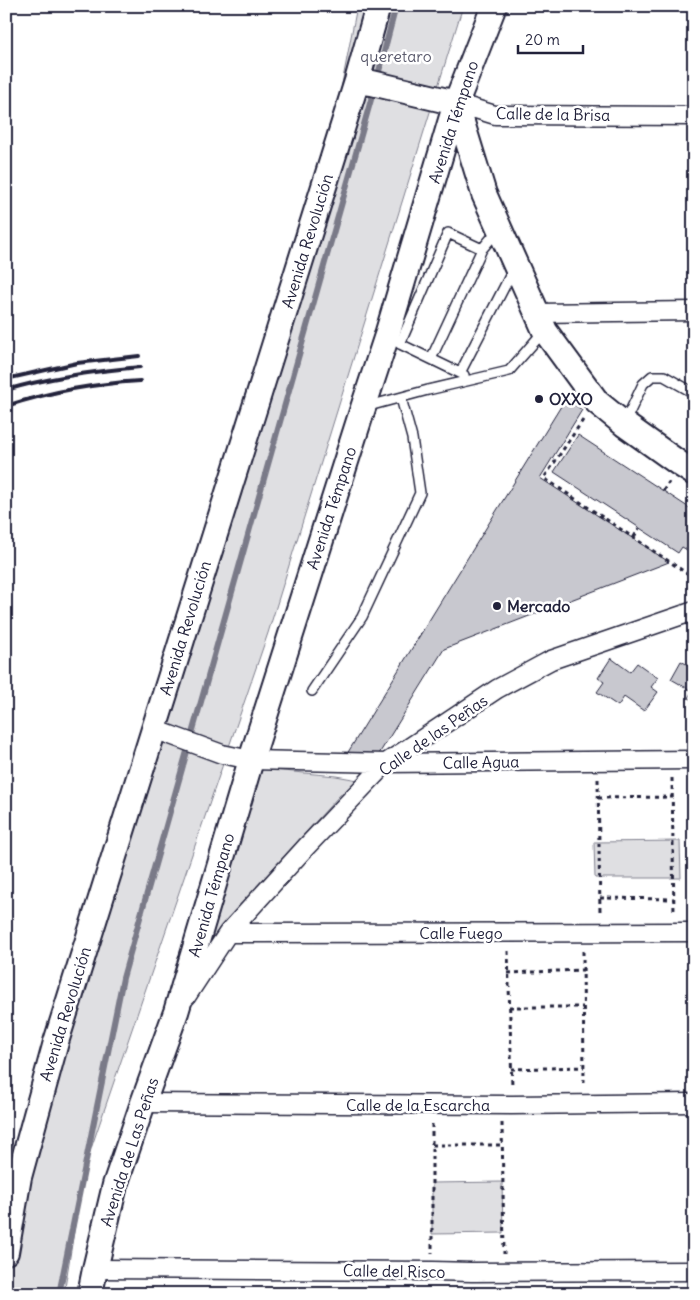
<svg xmlns="http://www.w3.org/2000/svg" width="700" height="1300" font-family="Delius,sans-serif">
	<rect width="100%" height="100%" fill="#fff"/>
	<filter id="ink" filterUnits="userSpaceOnUse"><feTurbulence type="fractalNoise" baseFrequency=".02" numOctaves="2"/><feDisplacementMap in="SourceGraphic" scale="10" xChannelSelector="R" yChannelSelector="G"/><feConvolveMatrix kernelMatrix="1 2 1 2 8 2 1 2 1" color-interpolation-filters="sRGB"/></filter>
	<g filter="url(#ink)">
		<path fill="#dfdfe2" stroke="#80808e" d="M357,6H463L268,633L84,1169L64,1294H6V1263L103,890L319,203Z
			M251,768L336,776L358,780L339,796L222,924L195,963Z
			M680,841L681,878H595L594,842Z
			M502,1182L503,1233L432,1234V1183Z"/>
		<g fill="none" stroke-linecap="round" stroke-linejoin="round">
			<path stroke="#7a7a88" stroke-width="6" d="M377,79L396,6
				M59,1294L123,978L374,89"/>
		</g>
		<path fill="#c8c8cf" stroke="#22223b" d="M566,398L582,410L540,478L669,562L444,649L374,762H342Z
			M578,435L694,511V554L682,547L678,553L554,472Z
			M694,655V701L688,698L692,691L671,679L681,661L688,665Z
			M611,658L630,672L637,663L658,678L651,687L658,692L644,711L624,697L618,706L597,692L604,682L598,678Z"/>
		<g fill="none" stroke-linecap="round" stroke-linejoin="round">
			<defs>
				<path id="lane" d="M396,341L400,344L464,375
					M400,344L448,233L482,249
					M431,359L482,249L499,229
					M460,373L514,268
					M365,407L428,390L509,371L544,331
					M624,424L643,384L652,376H664L694,393
					M312,691L362,617L420,493L412,438L401,398"/>
				<path id="street" d="M456,103L495,115L694,116
					M536,313L694,311
					M154,729L222,754L251,760L386,763L694,760
					M228,933L694,932
					M186,997L228,933L306,847L386,763L497,689L551,660L694,611
					M143,1103L512,1105L694,1103
					M95,1269L433,1271L472,1272L694,1271"/>
				<path id="secondary" d="M357,81L372,83L456,103
					M456,103L484,194L545,331L597,402L624,424L680,464L694,473
					M6,1252L19,1177L56,1042L357,81L378,6
					M90,1294L95,1269L115,1185L143,1103L176,1012L251,760L363,408L387,335L456,103L494,6"/>
			</defs>
			<use href="#lane" stroke="#22223b" stroke-width="12"/>
			<use href="#street" stroke="#22223b" stroke-width="21"/>
			<use href="#secondary" stroke="#22223b" stroke-width="28"/>
			<path stroke="#22223b" stroke-width="3" stroke-dasharray="4 4" stroke-linecap="butt" d="M583,420L544,478L694,578
				M663,491L669,482
				M634,537L639,528
				M672,778L674,914
				M598,779L600,913
				M598,798L673,797
				M600,898L674,899
				M508,951L512,1087
				M583,951L584,1085
				M508,973L583,970
				M509,1007H583
				M511,1069L584,1067
				M502,1123L504,1254
				M432,1124V1253
				M432,1145H503"/>
			<use href="#lane" stroke="#fff" stroke-width="9"/>
			<use href="#street" stroke="#fff" stroke-width="18"/>
			<use href="#secondary" stroke="#fff" stroke-width="24"/>
			<path stroke="#22223b" stroke-width="4" d="M6,379L77,363L139,356
				M6,390C50,377 95,371 140,367
				M6,406C53,391 92,384 140,381"/>
		</g>
	</g>
	<g fill="#22223b" stroke="#fff" stroke-width="2">
		<circle cx="539" cy="399" r="5"/>
		<circle cx="497" cy="606" r="5"/>
	</g>
	<g text-anchor="middle" stroke-width="5" stroke-linejoin="round" paint-order="stroke">
		<g font-size="16" fill="#5b5b6d" stroke="#fff">
			<text x="396" y="62">queretaro</text>
		</g>
		<g font-size="16" fill="#22223b" stroke="#fff">
			<text transform="translate(553 114) rotate(1)" y="6">Calle de la Brisa</text>
			<text transform="translate(453 122) rotate(-72)" y="6">Avenida Témpano</text>
			<text transform="translate(307 241) rotate(-73)" y="6">Avenida Revolución</text>
			<text transform="translate(331 508) rotate(-72)" y="6">Avenida Témpano</text>
			<text transform="translate(185 628) rotate(-73)" y="6">Avenida Revolución</text>
			<text transform="translate(433 735) rotate(-35)" y="6">Calle de las Peñas</text>
			<text transform="translate(481 762) rotate(-1)" y="6">Calle Agua</text>
			<text transform="translate(211 895) rotate(-74)" y="6">Avenida Témpano</text>
			<text x="461" y="939">Calle Fuego</text>
			<text transform="translate(65 1014) rotate(-73)" y="6">Avenida Revolución</text>
			<text x="418" y="1111">Calle de la Escarcha</text>
			<text transform="translate(129 1152) rotate(-72)" y="6">Avenida de Las Peñas</text>
			<text transform="translate(394 1271) rotate(1)" y="6">Calle del Risco</text>
		</g>
		<g font-size="16" font-weight="bold" fill="#22223b" stroke="#fff" text-anchor="start">
			<text x="549" y="405">OXXO</text>
			<text x="507" y="612">Mercado</text>
		</g>
	</g>
	<rect width="700" height="1300" fill="none" stroke="#fff" stroke-width="25"/>
	<rect x="12" y="12" width="675" height="1275" fill="none" stroke="#22223b" stroke-width="2" filter="url(#ink)"/>
	<path d="M518 45v8h65v-8" fill="none" stroke="#22223b" stroke-width="2.5"/>
	<text x="525" y="45" font-size="15" fill="#22223b" stroke="#ffffff" stroke-width="4" paint-order="stroke">20 m</text>
</svg>
